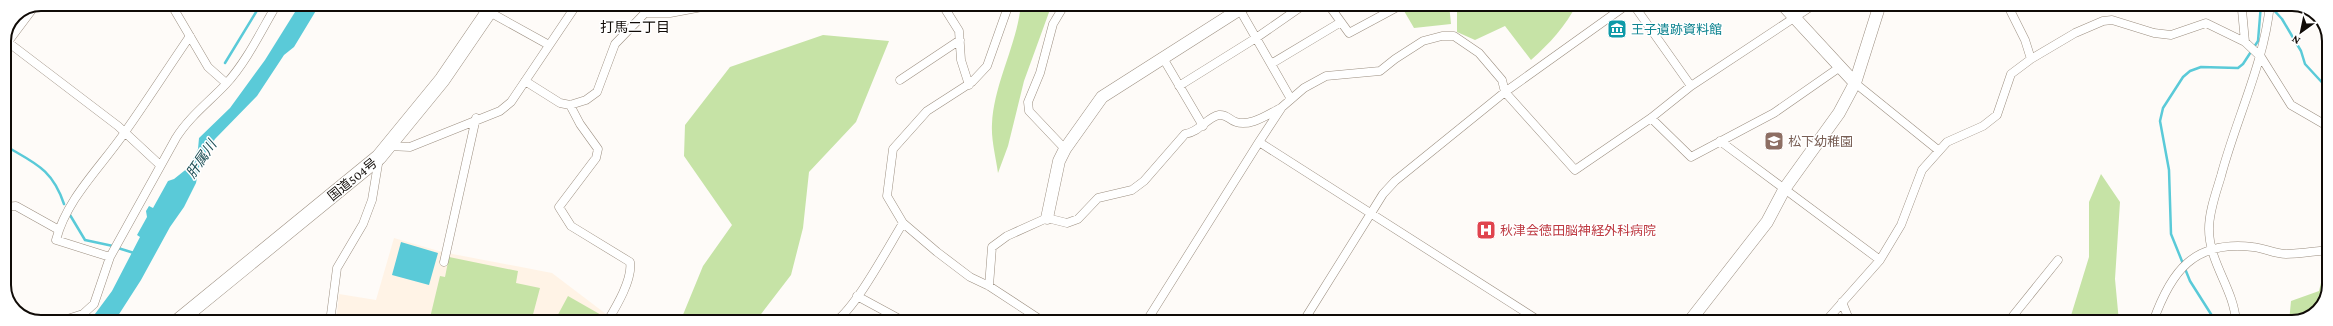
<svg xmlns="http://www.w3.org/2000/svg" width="2333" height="326" font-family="'Crimson Pro','Noto Sans JP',serif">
	<rect width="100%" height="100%" fill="#fefbf8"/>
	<path fill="#fff3e6" d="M394,238L442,252L552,273L606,314L602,322H336L339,294L376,300Z"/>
	<path fill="#c6e3a6" d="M1021,4H1052L1024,81L1008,146L998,173C996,158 991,140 992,124C994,83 1017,45 1021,4Z
		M1400,4H1449L1451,24L1414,28Z
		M1457,4H1577C1565,27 1550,43 1531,60L1505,26L1475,40L1457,32Z
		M823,35L889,41L856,122L809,172L803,228L791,275L755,322H680L703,266L732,225L684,156L685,125L730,67Z
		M2101,174L2120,202L2115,279L2119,322H2069L2089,257V202Z
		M449,257L518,271L516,283L540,288L531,322H429L440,276L445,277Z
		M2326,262C2333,279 2324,298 2316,313L2289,322L2291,301L2319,291Z
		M568,296L603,316L601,322H554Z"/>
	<path fill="#5acad8" d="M300,4H320L294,47L284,55L257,96L215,139L200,162L196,183L184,207L170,227L141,280L114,322H89L112,291L140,237L137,235L147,217L146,211L149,206L153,208L168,181L174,179L189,167L198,149L199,138L230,108L265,60Z
		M401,242L438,253L429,285L392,275Z"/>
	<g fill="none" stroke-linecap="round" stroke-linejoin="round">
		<path stroke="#5acad8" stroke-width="2.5" d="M2271,7L2282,19L2301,51L2305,64L2329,90
			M225,63L261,4
			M4,145C34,163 52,168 64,204
			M70,215L85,240L113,246
			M118,248L134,253
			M2216,322L2190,281L2171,234L2169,170L2160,121L2163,108L2183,77L2190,71L2201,67L2238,68L2243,64L2258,41L2261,4"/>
		<defs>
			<path id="street" d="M171,4L208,67L226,83
				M475,4L549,45
				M942,4L959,31L961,60L969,85
				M1009,4L987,66L972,82L927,111L893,149L887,196L903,223L937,252L970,277L989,286L1044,322
				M1328,4L1349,33L1403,4
				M1633,4L1691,86
				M2007,4L2025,40L2031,59
				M2239,4L2242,10L2245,42
				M110,5L111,4
				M1240,10L1291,99
				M5,40L118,126L160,165
				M4,47L34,7
				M1163,58L1203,126
				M1271,64L1341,22
				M900,80L960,40
				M525,81L560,103L570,105L586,100L597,92L615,44L645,13H670L718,4
				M1855,83L1938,150
				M1179,86L1256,38L1305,4
				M570,105L580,124L598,149L596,158L559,207L571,226L630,262C633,279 616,307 607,322
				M1651,118L1691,157L1774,113L1840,67
				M1720,141L1880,260
				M1259,142L1541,322
				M388,146L410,147L500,111L511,102L577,4
				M1065,149L1029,111L1028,102L1040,73L1053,24L1065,4
				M4,207L16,206L59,230
				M110,257L56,240C67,198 101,167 125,132C147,101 168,68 190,36
				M444,262L476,118
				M989,286L992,247L1007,236L1047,218L1067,223L1078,219L1098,198L1132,190L1144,181L1185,134C1200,132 1207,117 1219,115C1227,114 1229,120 1236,122C1251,127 1268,114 1281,108
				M857,296L905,322
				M1842,302L1850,322
				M58,322L83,314L94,304L110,257L176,138C189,117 209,102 226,84C247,61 261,31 277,4
				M330,322L337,268L363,224L372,200L379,158
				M835,322C857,306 887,249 903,223
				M1146,322L1259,142L1282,107L1304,88L1326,76L1380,71L1395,59L1423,41L1442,36H1454L1479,53L1502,80L1505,92L1628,4
				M1303,322L1383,194L1395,181L1505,92L1575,170L1651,118L1691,86L1815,4
				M1825,322L1880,260L1901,225L1922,170L1947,142L1983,126L1997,115L2011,74L2031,59L2075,33L2103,21L2112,20L2154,33L2171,35L2206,23L2245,42L2261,57L2291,105L2329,127
				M2008,322L2058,260
				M2153,322C2171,271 2194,240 2253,247C2264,248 2275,254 2286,254C2300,254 2315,251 2329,250
				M2236,322C2234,289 2209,263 2209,229C2209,211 2216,193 2221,176C2236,119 2264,64 2270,4"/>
			<path id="secondary" d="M1782,4L1855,83
				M1047,218L1059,161L1065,149L1102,97L1248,4
				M1689,322L1767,222L1785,188L1839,113L1855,83L1880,4"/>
			<path id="highway" d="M177,322L379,157L442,80L494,4"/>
		</defs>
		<use href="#street" stroke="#9c8f81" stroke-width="9"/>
		<use href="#secondary" stroke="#9c8f81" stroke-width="13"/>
		<use href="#highway" stroke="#9c8f81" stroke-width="16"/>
		<use href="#street" stroke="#fff" stroke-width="8"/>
		<use href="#secondary" stroke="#fff" stroke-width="12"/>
		<use href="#highway" stroke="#fff" stroke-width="15"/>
	</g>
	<defs>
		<symbol id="museum-square" viewBox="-11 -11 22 22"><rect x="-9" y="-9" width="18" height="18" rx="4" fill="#0f9aa8" stroke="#fff"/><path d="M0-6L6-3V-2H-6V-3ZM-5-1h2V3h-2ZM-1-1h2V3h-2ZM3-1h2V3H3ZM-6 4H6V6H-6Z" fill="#fff"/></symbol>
		<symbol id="school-square" viewBox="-11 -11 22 22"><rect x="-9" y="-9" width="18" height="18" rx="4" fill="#8d6e63" stroke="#fff"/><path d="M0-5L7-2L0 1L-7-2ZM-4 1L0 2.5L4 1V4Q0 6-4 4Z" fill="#fff"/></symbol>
		<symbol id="hospital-square" viewBox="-11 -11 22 22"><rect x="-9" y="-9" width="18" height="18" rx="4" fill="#e0444e" stroke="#fff"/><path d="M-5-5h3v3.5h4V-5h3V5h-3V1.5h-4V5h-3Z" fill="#fff"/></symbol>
	</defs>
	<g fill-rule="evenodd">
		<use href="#museum-square" x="1606" y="18" width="22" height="22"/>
		<use href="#school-square" x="1763" y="130" width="22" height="22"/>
		<use href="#hospital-square" x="1475" y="219" width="22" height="22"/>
	</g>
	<g text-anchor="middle" stroke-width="3" stroke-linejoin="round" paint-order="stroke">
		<g font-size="13" fill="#0d838f" stroke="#fff" text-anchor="start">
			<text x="1631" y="34">王子遺跡資料館</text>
		</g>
		<g font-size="13" fill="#785e54" stroke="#fff" text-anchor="start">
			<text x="1788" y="146">松下幼稚園</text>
		</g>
		<g font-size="13" fill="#100b07" stroke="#fff">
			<text transform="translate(352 179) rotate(-39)" y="5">国道504号</text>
		</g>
		<g font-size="13" fill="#be3a42" stroke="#fff" text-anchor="start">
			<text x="1500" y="235">秋津会徳田脳神経外科病院</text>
		</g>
		<g font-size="14" fill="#100b07" stroke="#fff">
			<text x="635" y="32">打馬二丁目</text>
		</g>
		<g font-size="14" font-style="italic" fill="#1e4f56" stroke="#fff">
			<text transform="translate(201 159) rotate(-56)" y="5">肝属川</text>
		</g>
	</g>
	<path d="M0 0H2333V326H0ZM41 11H2292A30 30 0 0 1 2322 41V285A30 30 0 0 1 2292 315H41A30 30 0 0 1 11 285V41A30 30 0 0 1 41 11Z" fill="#fff" fill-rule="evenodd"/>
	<path fill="none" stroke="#100b07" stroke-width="2" d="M41 11H2292A30 30 0 0 1 2322 41V285A30 30 0 0 1 2292 315H41A30 30 0 0 1 11 285V41A30 30 0 0 1 41 11Z"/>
	<g transform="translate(2301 32) rotate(213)" stroke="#ffffff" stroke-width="3" paint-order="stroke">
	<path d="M0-3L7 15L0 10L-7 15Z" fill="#100b07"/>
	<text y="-6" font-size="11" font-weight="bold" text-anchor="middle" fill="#100b07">N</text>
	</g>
</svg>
